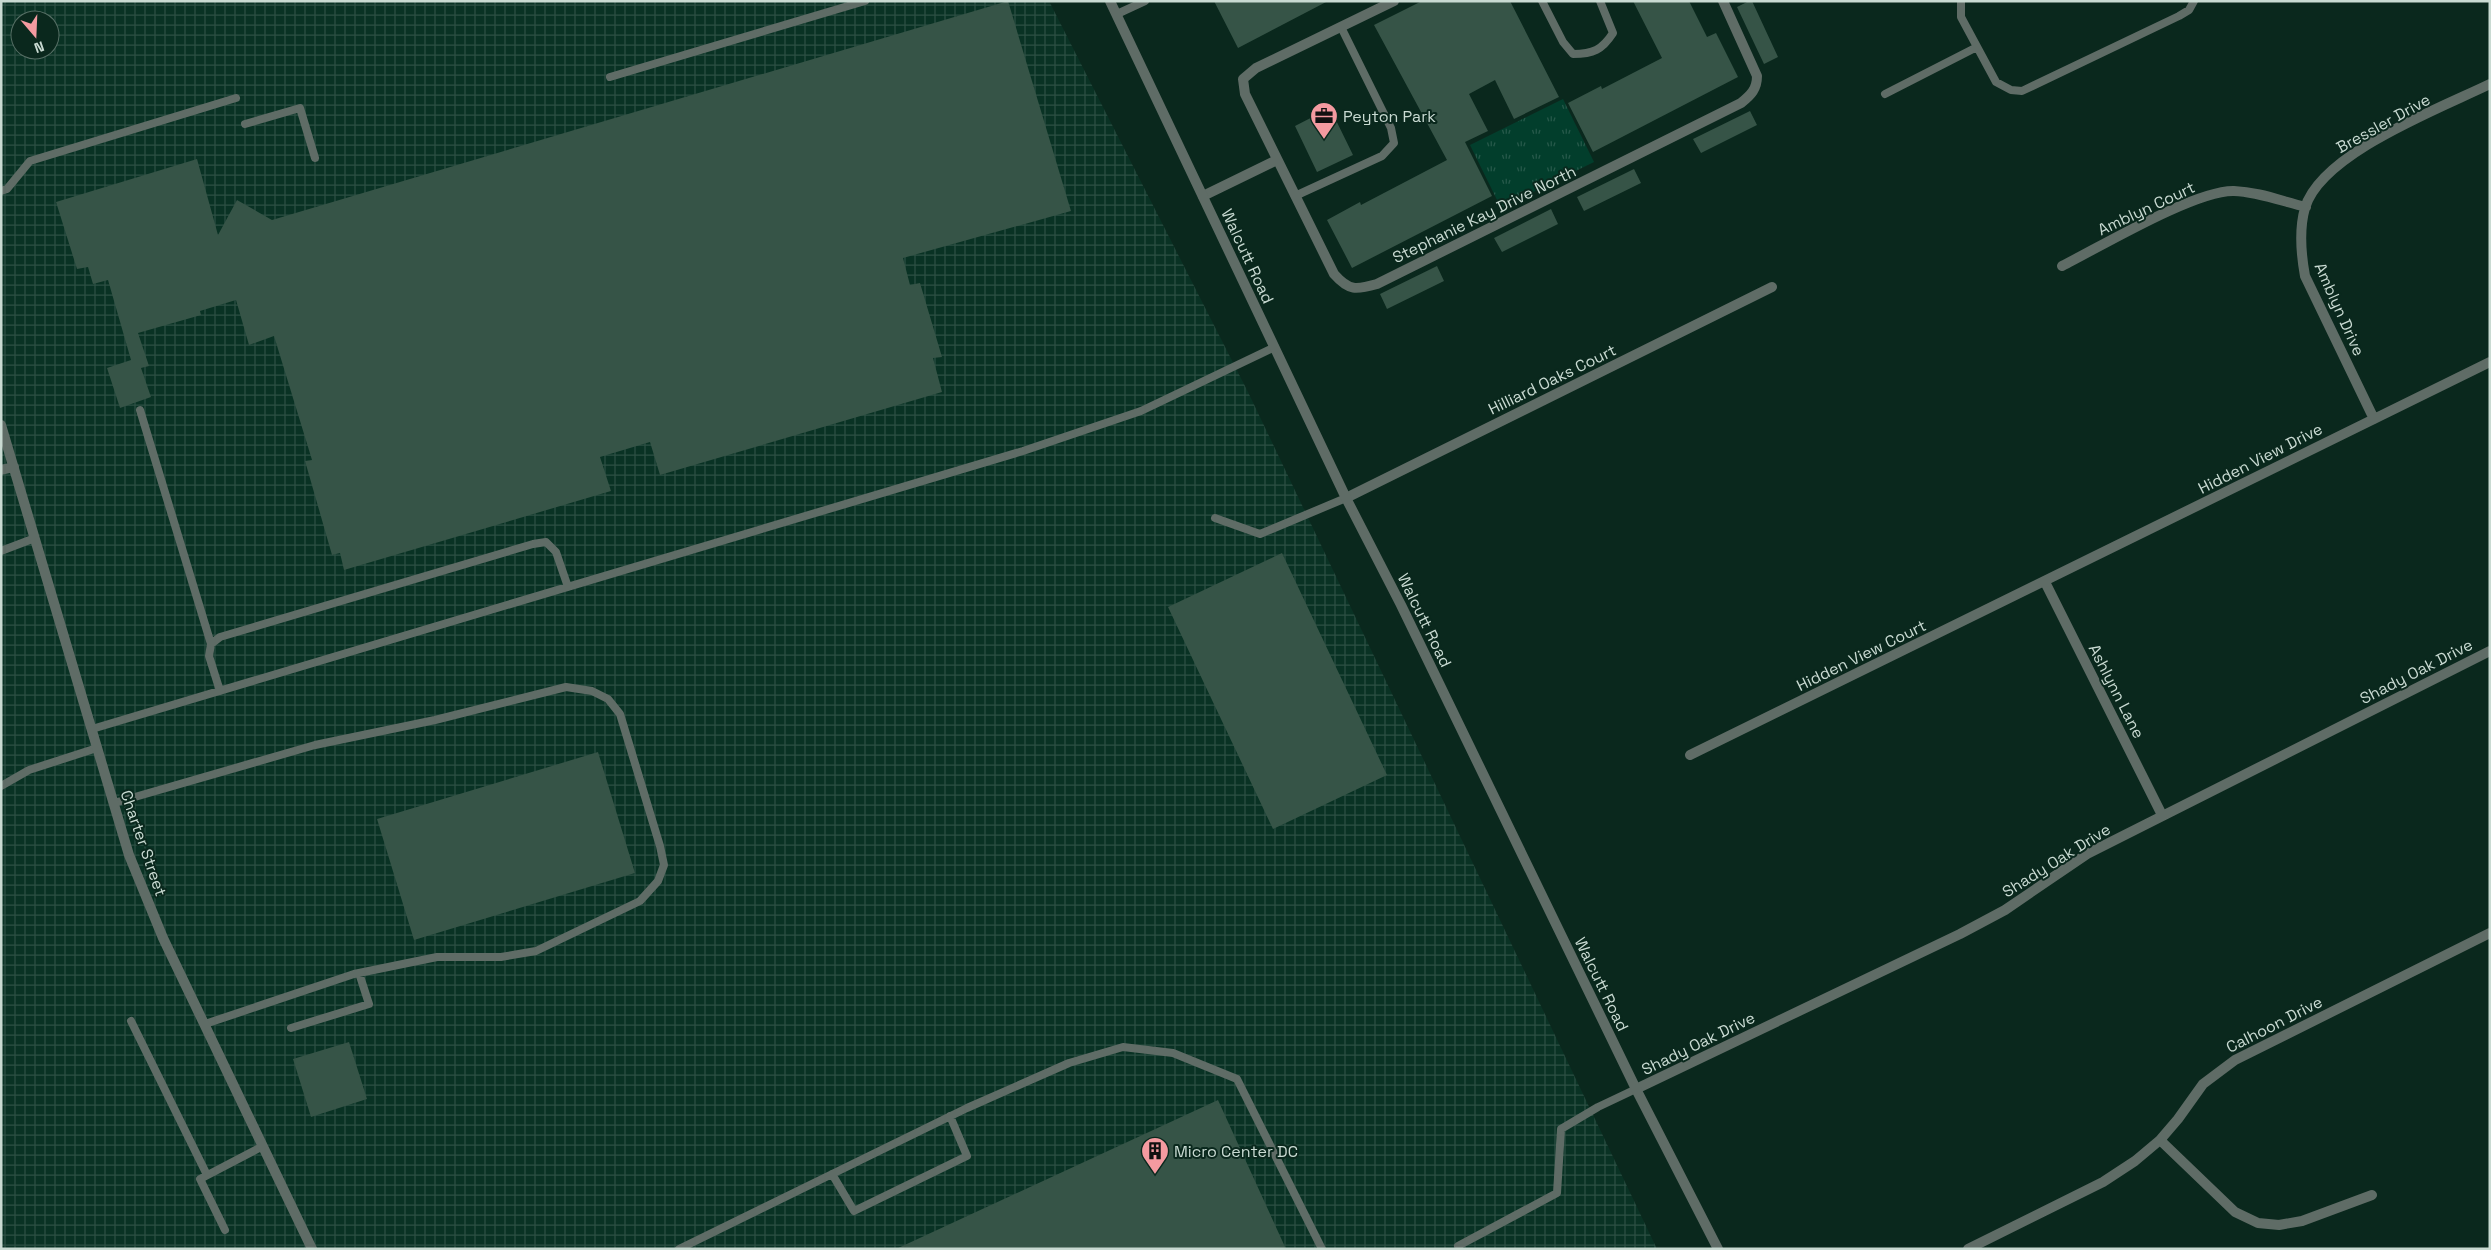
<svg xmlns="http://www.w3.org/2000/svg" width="2491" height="1250" font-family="'Space Grotesk',sans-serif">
	<defs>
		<pattern id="industrial-grid" width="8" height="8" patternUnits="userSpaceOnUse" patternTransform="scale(1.25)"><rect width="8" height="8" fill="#093224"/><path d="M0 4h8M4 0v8" fill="none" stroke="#2c4f43"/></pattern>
		<pattern id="grass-tufts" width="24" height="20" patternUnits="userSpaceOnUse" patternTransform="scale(1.25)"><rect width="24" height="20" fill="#023e2c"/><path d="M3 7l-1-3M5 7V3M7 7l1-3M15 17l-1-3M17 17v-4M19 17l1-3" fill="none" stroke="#26594a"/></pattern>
	</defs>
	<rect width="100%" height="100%" fill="#0a281d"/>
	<path fill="url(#industrial-grid)" fill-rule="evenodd" d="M1,1H1049L1248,392L1657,1249H1ZM20,20H50V50H20Z"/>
	<path fill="url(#grass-tufts)" d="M1563,99L1594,162L1501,208L1470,145Z"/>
	<path fill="#365447" d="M1008,1L1071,211L903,258L910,285L920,283L942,357L933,358L942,392L660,475L650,442L600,457L611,491L344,570L340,553L332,555L305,461L312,460L274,336L249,345L236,300L200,311L201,315L138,333L149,366L141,368L151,397L120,408L107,368L131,360L108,280L93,284L88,267L77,269L56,202L197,159L218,235L237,200L272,220Z
		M1214,1H1328L1238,48Z
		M1422,1H1510L1559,97L1514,119L1495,80L1469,94L1488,131L1465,142L1492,196L1352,268L1327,220L1360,202L1361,205L1447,160L1374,25Z
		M1633,1H1689L1707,37L1716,33L1738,77L1593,152L1568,103L1601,86L1602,89L1662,58Z
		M1749,1H1752L1778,57L1764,64L1737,7Z
		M1330,108L1353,155L1317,172L1295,126Z
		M1750,111L1757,125L1701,153L1693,139Z
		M1634,169L1641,183L1584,211L1577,197Z
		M1551,209L1558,224L1502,252L1494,238Z
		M1437,266L1444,281L1387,309L1380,294Z
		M1282,553L1387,775L1273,829L1168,607Z
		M598,752L635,873L414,940L377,819Z
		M349,1042L367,1099L311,1117L293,1059Z
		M1218,1100L1286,1249H896Z"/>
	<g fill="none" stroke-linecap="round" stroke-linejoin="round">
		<path stroke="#5f6c66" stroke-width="8" d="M1542,1L1563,42L1573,54C1593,54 1602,50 1613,33L1600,1
			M1961,1V17L1996,82L2011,90L2022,91L2179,16L2189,10L2194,1
			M1117,14L1145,1
			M610,77L865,1
			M1885,94L1977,47
			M245,124L300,108L315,158
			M1,191L7,189L30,161L236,98
			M1295,196L1382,156L1394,143L1391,128L1341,27
			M140,410L211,644
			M1215,518L1260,534L1346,498
			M1,551L35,538
			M220,691L209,656L211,644L220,637L533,544L546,542L556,552L568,587
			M92,729L1023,451L1141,411L1275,347
			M1,786L29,770L97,748
			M114,803L315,745L435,720L566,687L592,691L608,699L620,714L660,846L664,865L658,881L640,901L536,951L501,957H437L354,974L205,1024
			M131,1021L207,1175
			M291,1028L369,1004L359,973
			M832,1174L854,1211L967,1156L950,1116
			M225,1230L200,1179L263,1146
			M1458,1246L1557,1193L1561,1129L1598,1107L1636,1089
			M679,1249L967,1108L1069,1063L1123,1047L1173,1053L1237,1079L1322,1249"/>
		<path stroke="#5f6c66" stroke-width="10" d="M1394,1L1256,68L1243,79L1245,94L1334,274C1349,291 1356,290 1377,284L1741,103C1751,95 1757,89 1757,76L1723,1
			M1203,196L1277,160
			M2062,266C2100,247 2195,190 2234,191C2259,192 2281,201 2306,207
			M2374,419L2305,276C2301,254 2299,229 2305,208C2321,153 2441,108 2490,84
			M1,425L129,855L163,938L312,1249
			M1,470L14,467
			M1346,498L1772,287
			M2045,582L2162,815
			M1690,755L2490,362
			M1636,1089L1960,934L2005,910L2087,854L2490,651
			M2160,1140L2235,1212L2258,1223L2279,1225L2302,1221L2372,1195
			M1968,1249L2103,1182L2135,1161L2160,1140L2178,1119L2203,1084L2235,1060L2490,933"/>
		<path stroke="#5f6c66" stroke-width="10" d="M1110,1L1346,498L1401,605L1636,1089L1718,1249"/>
	</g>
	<defs>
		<symbol id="office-pin" viewBox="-11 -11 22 30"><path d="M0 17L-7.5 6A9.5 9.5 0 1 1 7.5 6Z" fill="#f49aa0" stroke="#0a281d"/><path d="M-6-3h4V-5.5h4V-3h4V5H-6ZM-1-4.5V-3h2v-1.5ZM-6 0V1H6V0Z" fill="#111"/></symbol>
		<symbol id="building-pin" viewBox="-11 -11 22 30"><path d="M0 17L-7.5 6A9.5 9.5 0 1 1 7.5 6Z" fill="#f49aa0" stroke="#0a281d"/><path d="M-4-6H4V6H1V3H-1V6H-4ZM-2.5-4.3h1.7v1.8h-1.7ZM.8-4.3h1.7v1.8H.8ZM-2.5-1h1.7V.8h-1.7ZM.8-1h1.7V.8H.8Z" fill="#111"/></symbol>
	</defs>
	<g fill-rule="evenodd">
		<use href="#office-pin" x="1308" y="100" width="32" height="43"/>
		<use href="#building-pin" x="1139" y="1135" width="32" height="43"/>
	</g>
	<g text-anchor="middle" stroke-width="4" stroke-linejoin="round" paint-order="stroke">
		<g font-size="16" fill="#c9dad2" stroke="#0a281d" text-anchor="start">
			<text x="1343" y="122">Peyton Park</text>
			<text x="1174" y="1157">Micro Center DC</text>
		</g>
		<g font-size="16" fill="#c9dad2" stroke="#0a281d">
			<text transform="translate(2383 123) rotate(-29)" y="6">Bressler Drive</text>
			<text transform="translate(2146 208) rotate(-25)" y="6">Amblyn Court</text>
			<text transform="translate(1484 214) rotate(-26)" y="6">Stephanie Kay Drive North</text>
			<text transform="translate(1248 256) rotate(65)" y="6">Walcutt Road</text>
			<text transform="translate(2340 309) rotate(66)" y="6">Amblyn Drive</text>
			<text transform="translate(1552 379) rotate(-26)" y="6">Hilliard Oaks Court</text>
			<text transform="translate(2260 458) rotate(-27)" y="6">Hidden View Drive</text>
			<text transform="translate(1425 620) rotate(64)" y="6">Walcutt Road</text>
			<text transform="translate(1861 655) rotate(-26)" y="6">Hidden View Court</text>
			<text transform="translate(2416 671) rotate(-27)" y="6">Shady Oak Drive</text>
			<text transform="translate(2117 691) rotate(63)" y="6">Ashlynn Lane</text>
			<text transform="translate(144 843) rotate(71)" y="6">Charter Street</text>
			<text transform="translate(2056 860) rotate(-32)" y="6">Shady Oak Drive</text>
			<text transform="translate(1602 984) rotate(64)" y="6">Walcutt Road</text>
			<text transform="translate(2274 1024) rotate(-27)" y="6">Calhoon Drive</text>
			<text transform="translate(1698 1043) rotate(-26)" y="6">Shady Oak Drive</text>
		</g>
	</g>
	<rect width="2491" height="1250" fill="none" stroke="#c9dad2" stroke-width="5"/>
	<g transform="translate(35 35) rotate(161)"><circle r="24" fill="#0a281d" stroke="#566f65"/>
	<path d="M0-4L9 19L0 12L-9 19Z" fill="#f49aa0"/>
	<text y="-8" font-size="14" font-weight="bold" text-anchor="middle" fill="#c9dad2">N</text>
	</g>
</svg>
